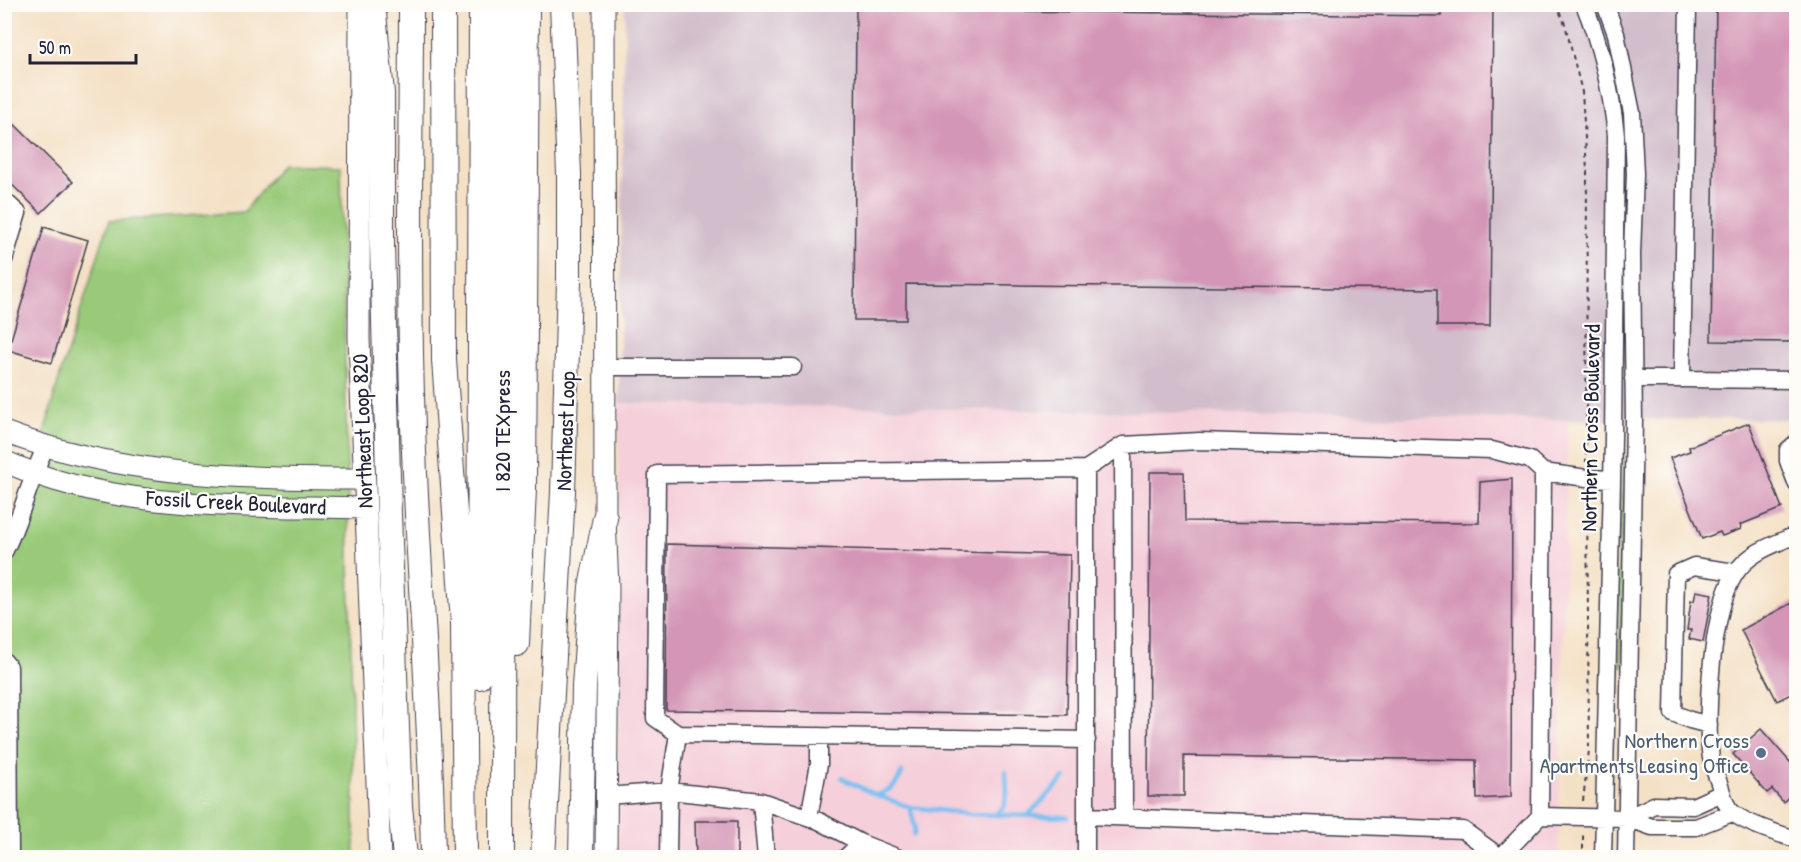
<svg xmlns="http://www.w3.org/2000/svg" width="1801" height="862" font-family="'Patrick Hand',sans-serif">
	<rect width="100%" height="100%" fill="#fdfcf7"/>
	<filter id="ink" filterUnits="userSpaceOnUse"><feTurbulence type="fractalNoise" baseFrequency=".0167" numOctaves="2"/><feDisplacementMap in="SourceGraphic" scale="12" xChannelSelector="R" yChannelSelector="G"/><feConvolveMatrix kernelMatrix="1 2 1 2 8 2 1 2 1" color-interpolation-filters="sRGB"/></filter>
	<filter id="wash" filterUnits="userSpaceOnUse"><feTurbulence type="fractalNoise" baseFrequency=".008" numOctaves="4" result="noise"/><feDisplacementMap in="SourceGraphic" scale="24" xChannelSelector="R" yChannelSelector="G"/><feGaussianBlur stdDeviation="1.35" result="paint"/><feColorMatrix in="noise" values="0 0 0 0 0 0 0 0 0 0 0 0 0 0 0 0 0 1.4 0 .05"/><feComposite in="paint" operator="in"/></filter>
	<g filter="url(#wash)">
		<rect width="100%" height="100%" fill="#f4e0c5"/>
		<path fill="#f5cfda" d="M619,403L1568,420L1558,857L618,858Z"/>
		<path fill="#d1bdcb" d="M625,5H1796V419L1568,420L619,403Z"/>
		<path fill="#9aca79" stroke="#5e765a" stroke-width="1.5" d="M282,164L341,166L355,857L5,858V578L58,382L109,221L244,212Z
			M1622,428H1624L1623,666H1620L1618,587Z"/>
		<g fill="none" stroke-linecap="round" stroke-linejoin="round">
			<path stroke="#79c0f1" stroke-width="4.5" d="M841,778L876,795L910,807L970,814L1068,817
				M876,795C890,791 897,786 902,772
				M910,807L915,827L914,835
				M995,815L1004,807L1007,794L1006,772
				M1028,815L1065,778"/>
		</g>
		<g id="blocks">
			<path fill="#d496b6" d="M856,4H910V10L1441,16V4H1493L1490,326H1437V289L906,284V320H854Z
				M1716,4H1797V342L1711,341Z
				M4,114L73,182L41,213L4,177Z
				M44,227L88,240L52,363L8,350Z
				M1749,423L1782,508L1740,525L1741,529L1722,536L1720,532L1702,539L1670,458L1690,451L1689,447Z
				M1150,472H1184L1185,521L1479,523L1480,482L1512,479L1511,797L1477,799L1476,760L1184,756V796H1148Z
				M667,544L1070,555L1067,715L666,710Z
				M1696,591L1712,594L1703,642L1689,639L1691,630H1687L1691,601H1694Z
				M1797,600V691L1777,701L1741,630Z
				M1761,729L1797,770V790L1783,802L1772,789L1767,793L1733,754Z
				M695,821H737V858H696Z"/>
		</g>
	</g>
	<g filter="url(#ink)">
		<use href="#blocks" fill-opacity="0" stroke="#423e50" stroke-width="1.5"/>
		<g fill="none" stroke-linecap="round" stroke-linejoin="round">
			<defs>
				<path id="minor" d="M1584,4C1601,46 1611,90 1616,135L1613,439L1603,858
					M1605,4L1616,34L1632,113L1635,174L1632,254L1634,421L1626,858
					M1688,4L1682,379L1796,380
					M4,200L18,213L4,260
					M605,367H793
					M1633,379H1682
					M1796,443L1788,450V461L1796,482
					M1123,445L1124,817
					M1796,536L1791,537C1770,546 1747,554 1735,574C1712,610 1704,716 1711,758C1713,769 1718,779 1721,789C1723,796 1727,809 1733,813C1745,823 1781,835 1796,839
					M4,552C21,519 29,482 45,448
					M4,661L9,667L10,858
					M1709,725L1690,720L1673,713L1676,574L1694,566L1735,572
					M678,734L655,718L657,474L1086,469
					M607,796L669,791L761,801L819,821L861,843L899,858
					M761,801L766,858
					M1086,816L1463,830L1500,857
					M1540,816L1543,472
					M809,817L819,764V736
					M1627,818L1652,827H1696L1732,813
					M668,858L669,791L678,734L1087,740
					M845,858L861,843
					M1086,858V469L1123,445L1200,441L1492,450L1530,460L1543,472L1587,478L1612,479
					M1500,858L1540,816L1627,818L1654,805L1693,806L1722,793"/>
				<path id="major" d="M360,4L359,339L380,858
					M604,4L605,518L608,587L606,858
					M4,432C121,476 240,479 364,479
					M4,461C115,512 245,505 364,508"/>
				<path id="highway" d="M373,4L382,93V244L389,515L400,806L405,858
					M411,4C411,135 408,265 412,395C416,549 431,703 433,858
					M443,4L444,360L463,623L465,858
					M517,644L524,489L527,4
					M479,677L481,4
					M502,858L503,4
					M543,858L563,492L569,281V174L562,4
					M581,858L584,686L591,587L605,518"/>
			</defs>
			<use href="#minor" stroke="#423e50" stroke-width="19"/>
			<use href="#major" stroke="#423e50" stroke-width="23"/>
			<use href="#highway" stroke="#423e50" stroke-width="26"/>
			<path stroke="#423e50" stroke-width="2" stroke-dasharray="4.5 4.5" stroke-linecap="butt" d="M1556,4L1565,24L1582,92L1587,169L1586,462
				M1583,801L1589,750L1587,492
				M1583,858V833"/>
			<use href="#minor" stroke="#fff" stroke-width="16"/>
			<use href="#major" stroke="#fff" stroke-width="21"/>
			<use href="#highway" stroke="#fff" stroke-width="24"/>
		</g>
	</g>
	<circle fill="#5c6f8a" stroke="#fdfcf7" stroke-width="2" cx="1761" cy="753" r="6"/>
	<g text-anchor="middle" stroke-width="4.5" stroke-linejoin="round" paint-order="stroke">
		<g font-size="22" fill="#22223b" stroke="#fdfcf7">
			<text transform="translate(1590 428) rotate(-89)" y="8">Northern Cross Boulevard</text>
			<text transform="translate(362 431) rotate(-92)" y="8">Northeast Loop 820</text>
			<text transform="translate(502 431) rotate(-90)" y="8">I 820 TEXpress</text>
			<text transform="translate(565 431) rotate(-88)" y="8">Northeast Loop</text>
			<text transform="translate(236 502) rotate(3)" y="8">Fossil Creek Boulevard</text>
		</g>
		<g font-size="22" fill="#4e5e75" stroke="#fdfcf7" text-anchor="end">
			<text x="1749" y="748">Northern Cross<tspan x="1749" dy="25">Apartments Leasing Office</tspan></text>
		</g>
	</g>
	<rect width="1801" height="862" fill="none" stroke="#fdfcf7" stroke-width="24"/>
	<path d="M30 54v9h106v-9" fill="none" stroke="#22223b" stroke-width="3"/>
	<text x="39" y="54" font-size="18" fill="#22223b" stroke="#fdfcf7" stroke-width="4.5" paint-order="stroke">50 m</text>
</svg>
